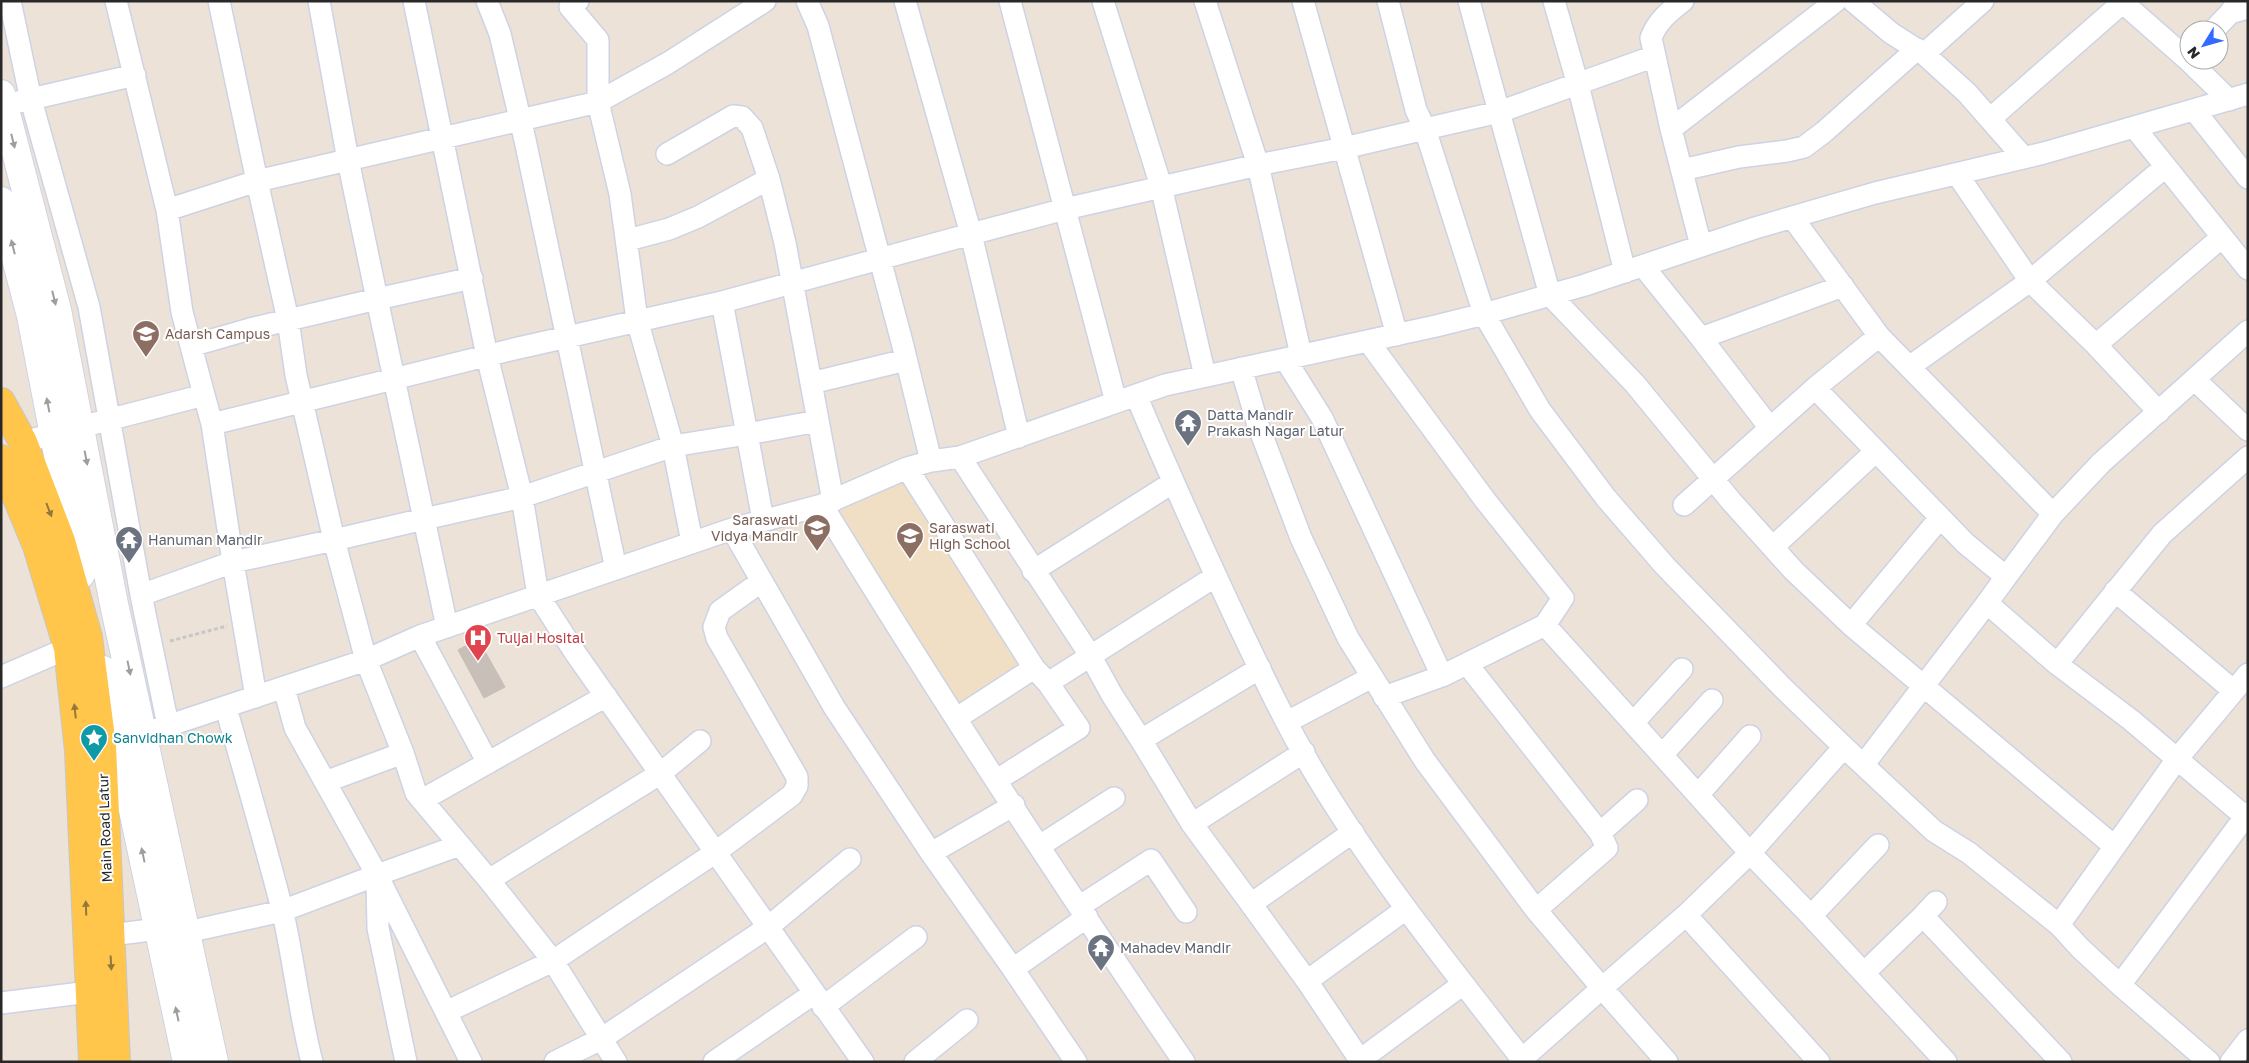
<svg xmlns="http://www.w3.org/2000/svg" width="2249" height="1063" font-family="'Golos Text',sans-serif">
	<rect width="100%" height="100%" fill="#ede2d8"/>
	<path fill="#f1dfc5" d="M912,474L1034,668L957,718L822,505Z"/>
	<path fill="#c8bfb8" stroke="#c8beb2" d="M478,639L505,687L484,698L458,650Z"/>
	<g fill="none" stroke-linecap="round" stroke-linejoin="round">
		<defs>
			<path id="street" d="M10,1L31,100L89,307L141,595L168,725
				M116,1L167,210
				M319,1L348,160L377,299L288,320L296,375L334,540L424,519L447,627
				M414,1L487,356L522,497L673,446L692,542
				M487,1L500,34L525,140L616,569
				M807,1L818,26L902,342L931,461
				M1010,1L1116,402
				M1103,1L1161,186L1205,376
				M1303,1L1397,335
				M1469,1L1499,112L1425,129L1484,314L1540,410L1606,498L1665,566L1782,687L1844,747L1934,831L1969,853L2059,925L2080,948L2120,985L2209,1062
				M1554,1L1578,85L1625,272
				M1683,1C1669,12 1657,21 1651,38L1671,129L1701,246
				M1853,1L1891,33L1924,54L1967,93L2024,158
				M2121,1L2187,59
				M2238,1L2230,13L2248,8
				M2214,30L2230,13
				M1924,54L1983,1
				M1655,56L1499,112L1550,295L1635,384L1731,501L1794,571L1851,625L2114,846
				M2189,57L2187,59L2229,100
				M18,102L135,75
				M2194,110L2248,178
				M1990,119L2122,3
				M2134,127L2248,269
				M1671,129L1836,1
				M667,154L733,116L742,117L752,128L769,179
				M1682,170L1739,157L1787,151L1804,147L1824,132L1917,49
				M1957,174L2030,281L2165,167
				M1792,217L1879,336L1815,388L1965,543L2006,577L1987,603L2057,664L2131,720L2248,819
				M628,240L669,229L698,217L769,179L785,243L833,501
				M1643,266L1701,338
				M472,278L377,299L424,519L522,497L538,595L576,654L863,1062
				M722,302L747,434L673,446L637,320L620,194L598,102L668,63L765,1
				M1879,336L2053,514
				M1368,341L1485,500L1563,598L1545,625
				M2096,345L2222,237
				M191,346L182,312L167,210L257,181L219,1
				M1301,355L1258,165L1344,148L1425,129L1416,110L1388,1
				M1285,359L1322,418L1442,676
				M1909,367L2030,281L2096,345L2159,412
				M1241,368L1258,425L1301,538L1348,638L1425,761L1536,910L1607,848L1600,833
				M2195,380L2248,430
				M811,383L906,360
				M204,395L191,346L250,329L288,320L257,181L598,102V40L570,7L578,1
				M1136,395C1167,469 1200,542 1234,615C1262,674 1290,734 1325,790C1384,885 1454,972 1522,1059L1519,1062
				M212,424L233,562L256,697
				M1770,428L1701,338L1843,286
				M1019,437L971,234L1065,209L1258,165L1205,1
				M23,442L204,395L212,424L514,349L722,302L971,234L905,1
				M960,457L1090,655L1112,695L1141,740L1260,668
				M907,468L1034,668
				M822,505C937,693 1059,880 1184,1062
				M1684,505L1815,388
				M763,520L747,434L818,421
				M732,529L834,707L931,853L1014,805
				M1773,547L1876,451
				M1033,571L1172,483
				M2006,577L2053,514L2101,463L2248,331
				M2115,591L2234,691
				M141,595L233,562L334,540L366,660L403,753L416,793L489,880L661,773L700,741
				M1851,625L1940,518
				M420,636L488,763
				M1467,664L1600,833L1637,800
				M2057,664L2162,534L2248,457
				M1,677L68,648
				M284,688L295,728L377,875L460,845
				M1384,697L1442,676L1545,625L1750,853L1686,915L1602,988L1536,910
				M226,708C245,775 265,842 282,909C294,960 299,1012 312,1062
				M957,718L1034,668L1048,683L1216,576
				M1287,722L1372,677
				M1633,723L1682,669
				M128,739L366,660L420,636L732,529L822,505L907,468L931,461L960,457L1165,385L1436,326L1484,314L1585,285L1755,228L1875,193L2044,153L2248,94
				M1141,740L1192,824L1304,752
				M1844,747L1750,853L1811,916L1946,1062
				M1662,755L1712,700
				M1864,764L1987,603
				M997,780L1079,728L1048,683
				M325,782L403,753
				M1698,795L1750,736
				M422,800L606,696
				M1192,824L1251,904L1353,832
				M1041,845L1114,798
				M931,853L1013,969L1087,917
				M377,875L471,1062
				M489,880L553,961L716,852L792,795L797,786V777L717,638L714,627L720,611L762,581
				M377,881L378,928L406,1062
				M1936,902L1923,916L2061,1062
				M1251,904L1307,981L1406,909
				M1080,906L1151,860L1186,912
				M1686,915L1819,1062
				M1811,916L1878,845
				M2059,925L2177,759L2248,674
				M187,932L282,911L377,875
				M110,935L159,929
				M1013,969L1076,1062
				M1864,973L1923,916
				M1307,981L1360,1060L1463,984
				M2120,985L2248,813
				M1,1003L89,992
				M823,1007L916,937
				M446,1012L553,961L616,1062
				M555,1062L601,1039L767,928L850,859
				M714,1062L813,994
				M915,1062L967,1020
				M1524,1062L1522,1059L1602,988L1667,1062
				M2231,1062L2248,1040"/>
			<path id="secondary" d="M1,94L57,310L114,604L214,1062
				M1,201L31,316L81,574
				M103,670L187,1062"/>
			<path id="primary" d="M1,402L23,442L61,541L88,637L102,746L116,1062
				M1,459L37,546L68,648L79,751L93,1062"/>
		</defs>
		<use href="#street" stroke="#cdd3e4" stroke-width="24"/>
		<use href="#secondary" stroke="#cdd3e4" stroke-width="30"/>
		<use href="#primary" stroke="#c7c7c7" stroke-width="30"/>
		<path stroke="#c7c7c7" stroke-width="3" stroke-dasharray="4 2.5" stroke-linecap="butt" d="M170,641L227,626"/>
		<use href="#street" stroke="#fff" stroke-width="21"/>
		<use href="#secondary" stroke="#fff" stroke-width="28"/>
		<use href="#primary" stroke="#ffc64b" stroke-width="28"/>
	</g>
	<defs><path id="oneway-solid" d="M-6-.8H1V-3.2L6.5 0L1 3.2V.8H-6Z" transform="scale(1.25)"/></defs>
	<g fill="#9e9e9e">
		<use href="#oneway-solid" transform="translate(13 141) rotate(76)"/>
		<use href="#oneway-solid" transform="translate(13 247) rotate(-104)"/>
		<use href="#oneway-solid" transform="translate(54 298) rotate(76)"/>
		<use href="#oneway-solid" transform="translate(48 405) rotate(-101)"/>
		<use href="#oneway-solid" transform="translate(86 458) rotate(79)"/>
		<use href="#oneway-solid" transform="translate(129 668) rotate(78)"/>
		<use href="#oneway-solid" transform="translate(143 855) rotate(-102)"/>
		<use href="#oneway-solid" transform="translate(177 1014) rotate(-102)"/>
	</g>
	<g fill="#94773a">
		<use href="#oneway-solid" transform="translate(49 510) rotate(69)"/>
		<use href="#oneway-solid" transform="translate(75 711) rotate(-96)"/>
		<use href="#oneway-solid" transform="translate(86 908) rotate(-92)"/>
		<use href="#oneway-solid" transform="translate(111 963) rotate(87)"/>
	</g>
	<defs>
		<symbol id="university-pin" viewBox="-11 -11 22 30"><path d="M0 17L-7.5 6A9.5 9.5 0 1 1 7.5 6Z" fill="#8d6e63" stroke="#fff"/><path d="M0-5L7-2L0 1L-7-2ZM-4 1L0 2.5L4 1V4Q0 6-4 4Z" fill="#fff"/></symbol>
		<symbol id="temple-pin" viewBox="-11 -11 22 30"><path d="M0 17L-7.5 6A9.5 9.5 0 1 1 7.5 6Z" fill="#6b7280" stroke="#fff"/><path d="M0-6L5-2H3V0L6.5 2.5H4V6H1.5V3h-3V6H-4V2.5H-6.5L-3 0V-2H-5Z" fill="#fff"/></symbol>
		<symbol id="school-pin" viewBox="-11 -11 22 30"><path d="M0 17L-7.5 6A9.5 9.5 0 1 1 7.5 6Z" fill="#8d6e63" stroke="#fff"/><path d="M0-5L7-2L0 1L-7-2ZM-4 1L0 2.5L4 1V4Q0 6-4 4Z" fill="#fff"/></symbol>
		<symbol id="hospital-pin" viewBox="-11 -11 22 30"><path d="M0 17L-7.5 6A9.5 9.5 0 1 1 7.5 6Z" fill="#e0444e" stroke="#fff"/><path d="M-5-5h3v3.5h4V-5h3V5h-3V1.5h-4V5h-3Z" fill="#fff"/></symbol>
		<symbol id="sight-pin" viewBox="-11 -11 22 30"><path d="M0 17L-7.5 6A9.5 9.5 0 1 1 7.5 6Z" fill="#0f9aa8" stroke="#fff"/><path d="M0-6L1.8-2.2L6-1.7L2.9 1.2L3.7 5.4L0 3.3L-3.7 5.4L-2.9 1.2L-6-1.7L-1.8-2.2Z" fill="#fff"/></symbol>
	</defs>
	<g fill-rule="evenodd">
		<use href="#university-pin" x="130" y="318" width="32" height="43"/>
		<use href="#temple-pin" x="1172" y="407" width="32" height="43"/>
		<use href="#school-pin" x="801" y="512" width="32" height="43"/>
		<use href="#school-pin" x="894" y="520" width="32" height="43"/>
		<use href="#temple-pin" x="113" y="524" width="32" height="43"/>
		<use href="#hospital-pin" x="462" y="622" width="32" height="43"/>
		<use href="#sight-pin" x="78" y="722" width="32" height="43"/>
		<use href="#temple-pin" x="1085" y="932" width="32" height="43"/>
	</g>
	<g text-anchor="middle" stroke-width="4" stroke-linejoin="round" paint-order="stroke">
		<g font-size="14" fill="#785e54" stroke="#fff" text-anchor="start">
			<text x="165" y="339">Adarsh Campus</text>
			<text x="798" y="525" text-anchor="end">Saraswati<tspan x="798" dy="16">Vidya Mandir</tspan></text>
			<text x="929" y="533">Saraswati<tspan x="929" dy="16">High School</tspan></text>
		</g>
		<g font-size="14" fill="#5b616d" stroke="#fff" text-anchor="start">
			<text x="1207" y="420">Datta Mandir<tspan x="1207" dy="16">Prakash Nagar Latur</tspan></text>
			<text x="148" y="545">Hanuman Mandir</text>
			<text x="1120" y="953">Mahadev Mandir</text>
		</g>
		<g font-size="14" fill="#be3a42" stroke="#fff" text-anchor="start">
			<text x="497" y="643">Tuljai Hosital</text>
		</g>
		<g font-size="14" fill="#0d838f" stroke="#fff" text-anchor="start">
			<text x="113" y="743">Sanvidhan Chowk</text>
		</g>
		<g font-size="14" fill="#282828" stroke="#fff">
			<text transform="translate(105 828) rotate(-92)" y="5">Main Road Latur</text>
		</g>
	</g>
	<rect width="2249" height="1063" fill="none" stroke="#282828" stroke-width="5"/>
	<g transform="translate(2204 45) rotate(233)"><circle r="24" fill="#ffffff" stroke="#a9a9a9"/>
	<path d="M0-4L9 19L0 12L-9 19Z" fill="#336aff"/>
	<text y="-8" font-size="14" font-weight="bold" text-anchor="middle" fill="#282828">N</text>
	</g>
</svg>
